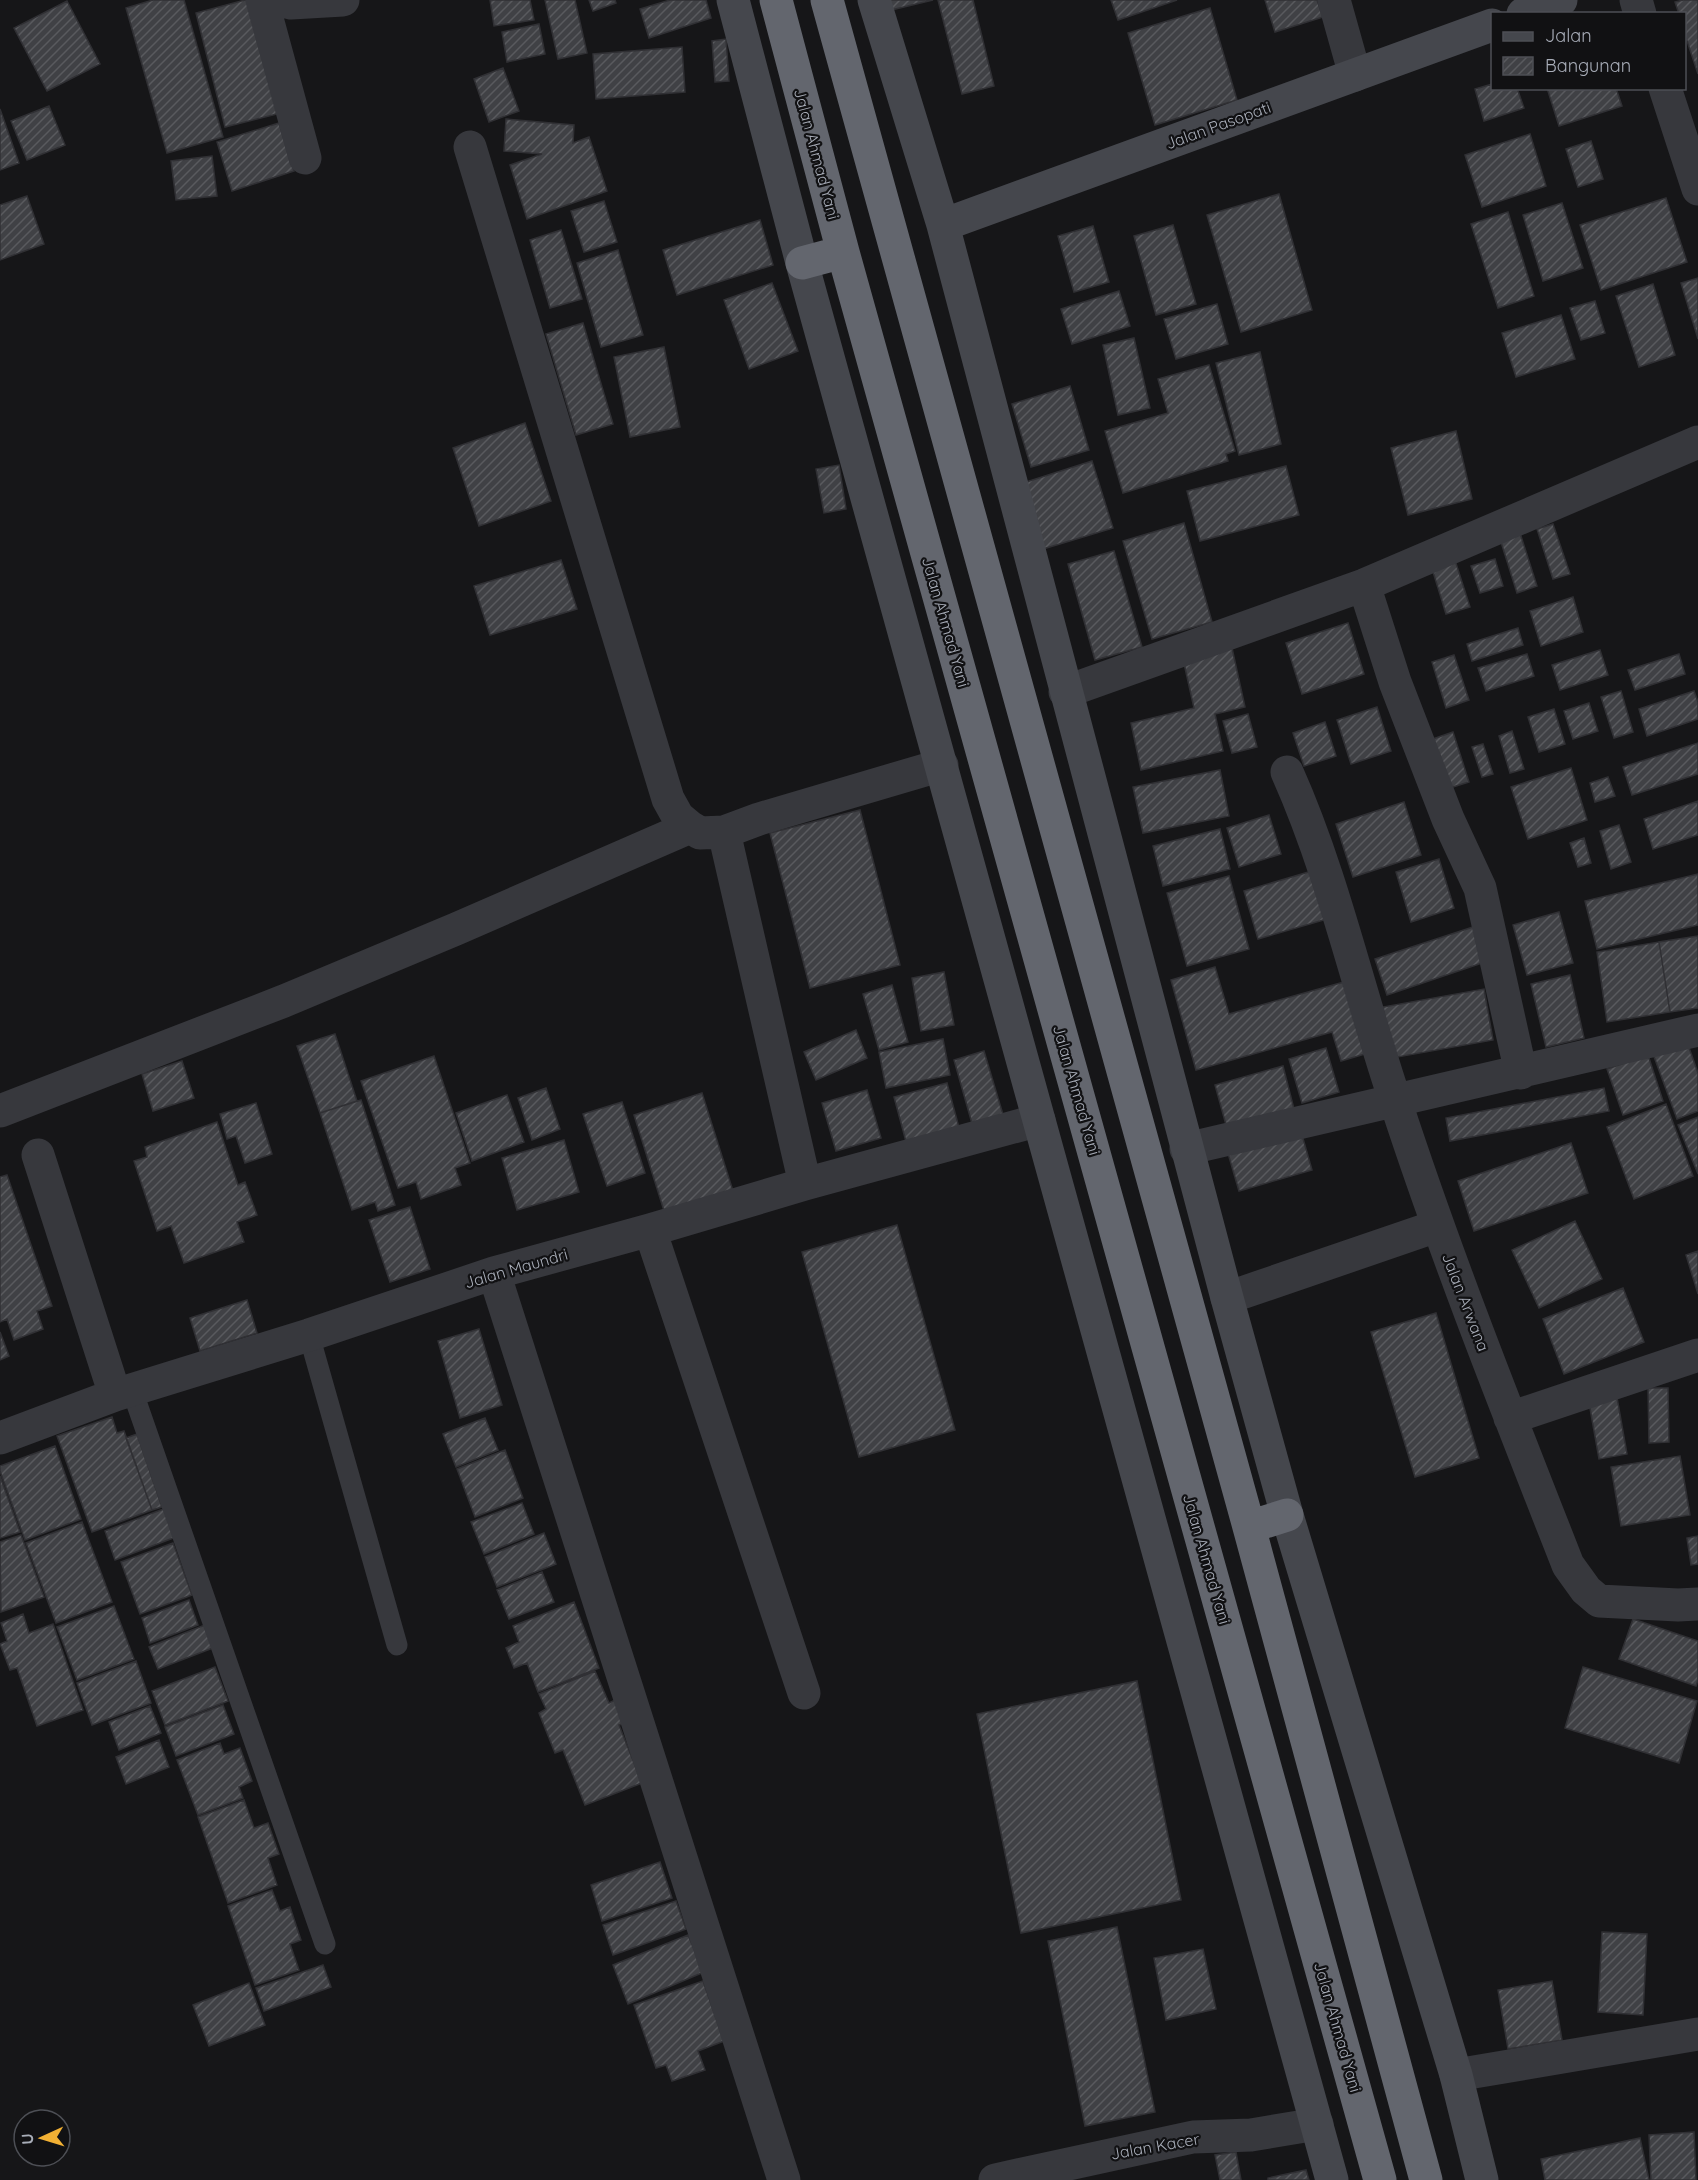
<svg xmlns="http://www.w3.org/2000/svg" width="1698" height="2180" font-family="Quicksand,sans-serif">
	<defs>
		<pattern id="building-hatch" width="6" height="6" patternUnits="userSpaceOnUse" patternTransform="scale(1.5)"><rect width="6" height="6" fill="#404145"/><path d="M-1 1l2-2M0 6l6-6M5 7l2-2" fill="none" stroke="#595a5e"/></pattern>
	</defs>
	<rect width="100%" height="100%" fill="#161618"/>
	<path fill="url(#building-hatch)" stroke="#303034" stroke-width="1.5" d="M153,0H184L223,137L167,153L126,8Z
		M245,0H257L285,112L225,127L196,13Z
		M490,0H530L534,20L494,26Z
		M545,0H575L587,53L558,59Z
		M589,0H615L616,3L593,11Z
		M670,0H706L711,18L649,38L640,9Z
		M884,0H933L887,11Z
		M938,0H973L994,86L962,94Z
		M1111,0H1177L1118,20Z
		M1265,0H1317L1323,17L1275,32Z
		M1683,0H1698V74L1684,32V14H1679L1675,2Z
		M67,1L100,64L47,91L14,28Z
		M1210,8L1237,100L1155,125L1128,33Z
		M539,24L545,54L507,62L502,32Z
		M726,39L729,81L715,82L712,41Z
		M682,47L685,92L596,99L593,54Z
		M503,68L519,111L489,122L474,79Z
		M1492,84V88H1517L1524,108L1484,121L1475,89Z
		M1547,88H1616L1622,106L1559,126Z
		M49,106L65,145L27,160L11,121Z
		M0,109L19,163L0,170Z
		M506,119L574,125L573,143L589,137L607,191L527,219L510,165L542,154L504,151Z
		M279,123L294,171L232,191L217,142Z
		M1530,134L1546,186L1482,207L1465,155Z
		M1591,141L1603,179L1578,187L1566,149Z
		M212,156L217,196L176,200L171,161Z
		M1279,194L1312,310L1241,332L1207,215Z
		M27,196L44,244L0,260V205Z
		M1666,198L1687,262L1601,290L1580,225Z
		M604,201L617,242L584,252L571,211Z
		M1562,203L1583,268L1543,281L1523,215Z
		M1508,212L1534,296L1498,308L1471,224Z
		M760,220L773,265L677,295L663,250Z
		M1173,225L1196,304L1156,315L1134,236Z
		M1093,226L1109,282L1074,292L1058,236Z
		M561,230L582,299L550,308L530,240Z
		M618,250L643,335L601,347L577,263Z
		M1698,278V339L1681,283Z
		M772,283L798,351L749,369L724,300Z
		M1653,284L1675,355L1639,367L1616,296Z
		M1119,291L1130,326L1072,344L1061,309Z
		M1595,301L1605,333L1581,340L1570,308Z
		M1217,304L1228,344L1176,359L1164,319Z
		M1561,315L1575,359L1516,377L1502,333Z
		M583,323L613,424L576,435L546,334Z
		M1134,338L1150,408L1118,415L1103,345Z
		M664,347L680,427L630,437L614,357Z
		M1260,352L1281,444L1239,455L1216,363Z
		M1209,365L1235,451L1226,454L1228,461L1123,493L1105,431L1168,413L1158,379Z
		M1070,386L1089,450L1031,467L1012,404Z
		M525,423L551,501L479,526L453,448Z
		M1456,431L1472,499L1408,515L1391,448Z
		M1092,461L1113,528L1043,549L1023,483Z
		M839,465L846,509L824,513L816,469Z
		M1286,466L1299,515L1200,541L1187,491Z
		M1184,523L1212,622L1152,639L1123,541Z
		M1553,524L1570,574L1553,579L1537,529Z
		M1520,533L1537,586L1517,593L1500,539Z
		M1114,551L1142,647L1095,660L1068,564Z
		M1453,554L1470,607L1446,614L1430,562Z
		M1495,559L1503,586L1480,593L1471,566Z
		M561,560L577,609L490,635L474,586Z
		M1573,597L1583,632L1541,646L1530,611Z
		M1348,623L1364,674L1302,694L1286,643Z
		M1518,628L1523,645L1472,661L1467,644Z
		M1232,648L1245,707L1215,714L1223,751L1141,770L1131,723L1194,708L1183,659Z
		M1600,650L1608,675L1560,690L1552,665Z
		M1527,654L1534,676L1486,691L1478,668Z
		M1679,654L1685,674L1635,690L1628,670Z
		M1454,655L1469,700L1446,708L1432,662Z
		M1621,691L1633,732L1614,738L1601,697Z
		M1694,691L1698,702V719L1647,736L1639,709Z
		M1589,703L1598,731L1573,739L1564,711Z
		M1377,707L1391,751L1351,764L1337,720Z
		M1554,709L1565,744L1539,752L1528,717Z
		M1248,714L1257,747L1232,753L1223,721Z
		M1325,722L1336,756L1304,766L1293,733Z
		M1512,731L1524,769L1510,773L1499,736Z
		M1453,732L1469,782L1440,791L1424,742Z
		M1698,743V774L1632,795L1623,767Z
		M1483,744L1493,774L1482,777L1472,747Z
		M1571,768L1587,820L1528,839L1511,787Z
		M1220,770L1229,816L1143,833L1133,787Z
		M1608,777L1615,796L1595,802L1590,783Z
		M1698,801V835L1653,849L1644,819Z
		M1404,802L1421,855L1353,877L1336,824Z
		M860,810L900,965L810,988L770,833Z
		M1269,815L1281,854L1239,867L1227,828Z
		M1619,825L1631,862L1611,869L1600,831Z
		M1220,829L1230,869L1163,886L1153,846Z
		M1584,838L1591,863L1578,867L1570,843Z
		M1439,859L1454,908L1411,922L1396,872Z
		M1312,871L1327,919L1258,939L1244,891Z
		M1698,874V925L1597,949L1585,901Z
		M1229,876L1249,949L1187,966L1167,893Z
		M1559,912L1573,963L1527,975L1513,925Z
		M1476,926L1488,961L1387,995L1375,959Z
		M1698,936V1008L1670,1012L1659,942Z
		M1659,942L1670,1012L1607,1022L1597,952Z
		M1215,967L1229,1014L1344,982L1365,1054L1341,1061L1332,1032L1196,1070L1171,980Z
		M944,972L954,1025L921,1031L912,978Z
		M1570,975L1584,1038L1546,1047L1531,984Z
		M892,985L908,1042L879,1050L863,994Z
		M1484,989L1493,1040L1392,1058L1383,1007Z
		M856,1030L867,1058L816,1080L804,1052Z
		M335,1034L357,1101L320,1113L297,1046Z
		M943,1039L950,1075L886,1088L879,1052Z
		M1687,1042L1698,1073V1111L1677,1119L1653,1054Z
		M1326,1048L1339,1092L1302,1103L1289,1059Z
		M984,1051L1004,1118L973,1127L954,1060Z
		M1648,1055L1663,1101L1623,1115L1607,1069Z
		M434,1056L470,1163L455,1168L461,1185L421,1199L416,1182L398,1188L361,1081Z
		M182,1061L194,1098L153,1111L142,1074Z
		M1283,1066L1295,1113L1228,1132L1215,1085Z
		M947,1083L961,1135L908,1149L894,1097Z
		M546,1088L560,1129L532,1140L518,1098Z
		M1604,1088L1609,1111L1450,1141L1446,1118Z
		M867,1090L881,1138L836,1151L822,1103Z
		M702,1093L733,1191L665,1214L634,1115Z
		M507,1095L524,1142L472,1161L456,1113Z
		M361,1100L395,1205L378,1211L375,1202L352,1210L320,1113Z
		M622,1102L645,1173L607,1186L583,1114Z
		M256,1103L272,1154L245,1163L236,1136L227,1139L220,1114Z
		M1666,1104L1693,1176L1634,1199L1607,1127Z
		M1698,1117V1174L1678,1125Z
		M217,1122L238,1185L245,1182L257,1215L237,1222L244,1242L184,1263L171,1226L157,1231L134,1161L147,1157L145,1147Z
		M1300,1128L1312,1170L1239,1191L1227,1150Z
		M564,1140L579,1192L517,1210L502,1158Z
		M1571,1143L1588,1193L1474,1231L1458,1181Z
		M7,1175L52,1306L37,1311L43,1329L14,1340L7,1319L0,1322V1177Z
		M410,1207L430,1269L390,1282L369,1220Z
		M1575,1221L1602,1279L1539,1308L1512,1250Z
		M897,1225L955,1430L859,1457L802,1252Z
		M1698,1251V1294L1686,1255Z
		M1623,1288L1644,1342L1564,1374L1543,1319Z
		M247,1300L257,1333L200,1351L190,1318Z
		M1436,1313L1479,1458L1415,1477L1371,1332Z
		M479,1329L502,1405L460,1418L438,1341Z
		M0,1332L9,1356L0,1360Z
		M1648,1388H1668L1669,1442L1649,1443Z
		M1616,1392L1627,1454L1599,1459L1588,1397Z
		M112,1417L117,1433L124,1431L152,1510L92,1532L57,1436Z
		M485,1418L498,1450L456,1467L443,1434Z
		M137,1434L162,1507L152,1510L126,1438Z
		M55,1446L81,1519L25,1540L0,1471V1466Z
		M505,1450L523,1498L475,1517L457,1469Z
		M1680,1456L1690,1515L1621,1526L1611,1467Z
		M0,1476L20,1532L0,1538Z
		M522,1503L534,1534L484,1554L471,1522Z
		M166,1508L176,1537L115,1560L105,1531Z
		M82,1522L112,1602L56,1623L26,1543Z
		M544,1533L556,1564L497,1587L485,1557Z
		M21,1535L44,1597L1,1612L0,1542Z
		M1698,1536V1564L1691,1565L1687,1538Z
		M173,1543L192,1595L140,1614L121,1562Z
		M542,1572L554,1602L509,1619L497,1590Z
		M189,1600L198,1625L150,1643L142,1618Z
		M574,1602L599,1668L538,1692L527,1663L514,1668L506,1648L519,1642L513,1626Z
		M114,1606L134,1659L77,1680L57,1627Z
		M23,1614L29,1633L53,1624L83,1710L37,1726L17,1668L10,1670L0,1644L7,1641L1,1623Z
		M1633,1619L1698,1641V1680L1696,1686L1619,1659Z
		M210,1623L218,1646L158,1669L149,1647Z
		M136,1661L151,1703L92,1725L77,1683Z
		M215,1667L228,1701L165,1725L152,1691Z
		M1583,1667L1697,1701L1679,1763L1565,1728Z
		M595,1671L609,1703L617,1699L626,1723L619,1725L642,1783L585,1805L563,1750L555,1753L539,1713L546,1709L539,1694Z
		M1137,1681L1181,1900L1021,1933L977,1714Z
		M223,1705L234,1734L176,1756L165,1727Z
		M150,1706L161,1733L119,1750L109,1722Z
		M159,1740L169,1767L126,1784L116,1757Z
		M220,1743L224,1754L240,1748L252,1781L239,1787L243,1798L198,1815L177,1760Z
		M244,1800L254,1828L268,1823L279,1854L268,1858L277,1885L228,1903L198,1817Z
		M660,1862L672,1898L602,1921L591,1885Z
		M272,1890L280,1911L290,1907L301,1940L290,1944L299,1970L255,1985L228,1906Z
		M676,1901L686,1929L613,1955L603,1925Z
		M1117,1927L1155,2112L1085,2126L1048,1941Z
		M1602,1932L1647,1934L1643,2015L1598,2012Z
		M688,1935L704,1972L628,2004L613,1965Z
		M1203,1949L1216,2009L1166,2020L1154,1958Z
		M323,1965L331,1987L264,2011L256,1988Z
		M703,1981L724,2041L698,2051L705,2070L672,2081L666,2065L656,2068L634,2005Z
		M1552,1981L1562,2040L1508,2049L1498,1990Z
		M249,1983L265,2025L209,2046L193,2005Z
		M1694,2132L1696,2180H1651L1649,2135Z
		M1640,2138L1649,2180H1545L1541,2159Z
		M1236,2152L1241,2180H1220L1215,2155Z
		M1306,2170L1309,2180H1268V2178Z"/>
	<g fill="none" stroke-linecap="round" stroke-linejoin="round">
		<path stroke="#37383d" stroke-width="21" d="M309,1335L397,1645
			M132,1390L325,1944"/>
		<path stroke="#37383d" stroke-width="33" d="M262,0L305,158
			M280,0L291,3L343,0
			M1334,0L1355,75
			M1636,0L1640,14
			M1665,88L1698,189
			M470,147L668,799L678,817L690,827L700,833L724,832L759,819L942,765
			M1364,585L1395,682L1448,819L1480,888L1521,1073
			M1065,692L1364,585L1698,442
			M1287,772C1334,877 1359,994 1396,1103C1447,1259 1508,1412 1568,1565L1586,1590L1599,1601L1678,1605L1698,1604
			M724,832L805,1184
			M0,1111L284,1001L456,929L690,827
			M1186,1149L1698,1030
			M38,1155L115,1395
			M650,1230L804,1693
			M494,1273L784,2180
			M1227,1298L1437,1226
			M1510,1418L1698,1355
			M0,1438L115,1395L309,1335L494,1273L650,1230L805,1184L1039,1120
			M1456,2075L1698,2034
			M995,2180L1193,2137L1251,2135L1317,2124"/>
		<path stroke="#45474d" stroke-width="33" d="M733,0L802,263L1332,2180
			M874,0L943,225L1227,1298L1287,1515L1456,2075L1482,2180
			M1523,14L1561,0
			M943,225L1492,25"/>
		<path stroke="#63666e" stroke-width="33" d="M776,0L843,252L1380,2180
			M827,0L1249,1527L1426,2180
			M802,263L843,252
			M1249,1527L1287,1515"/>
	</g>
	<g text-anchor="middle" stroke-width="4.5" stroke-linejoin="round" paint-order="stroke">
		<g font-size="16" fill="#a8adb8" stroke="#111113">
			<text transform="translate(1218 125) rotate(-20)" y="6">Jalan Pasopati</text>
			<text transform="translate(817 154) rotate(75)" y="6">Jalan Ahmad Yani</text>
			<text transform="translate(946 622) rotate(74)" y="6">Jalan Ahmad Yani</text>
			<text transform="translate(1077 1090) rotate(74)" y="6">Jalan Ahmad Yani</text>
			<text transform="translate(516 1268) rotate(-16)" y="6">Jalan Maundri</text>
			<text transform="translate(1466 1302) rotate(69)" y="6">Jalan Arwana</text>
			<text transform="translate(1207 1559) rotate(74)" y="6">Jalan Ahmad Yani</text>
			<text transform="translate(1338 2027) rotate(74)" y="6">Jalan Ahmad Yani</text>
			<text transform="translate(1155 2146) rotate(-10)" y="6">Jalan Kacer</text>
		</g>
	</g>
	<rect x="1491" y="12" width="195" height="78" fill="#111113" stroke="#4d4f55" stroke-width="1.5"/>
	<rect x="1503" y="32" width="30" height="9" fill="#45474d" stroke="#4d4f55" stroke-width="1.5"/>
	<text x="1545" y="42" font-size="18" fill="#a8adb8">Jalan</text>
	<rect x="1503" y="57" width="30" height="18" fill="url(#building-hatch)" stroke="#4d4f55" stroke-width="1.5"/>
	<text x="1545" y="72" font-size="18" fill="#a8adb8">Bangunan</text>
	<g transform="translate(42 2138) rotate(266)"><circle r="28" fill="#111113" stroke="#4d4f55" stroke-width="1.5"/>
	<path d="M0-4.5L10 22L0 15L-10 22Z" fill="#f2b134"/>
	<text y="-9" font-size="16" font-weight="bold" text-anchor="middle" fill="#a8adb8">U</text>
	</g>
</svg>
